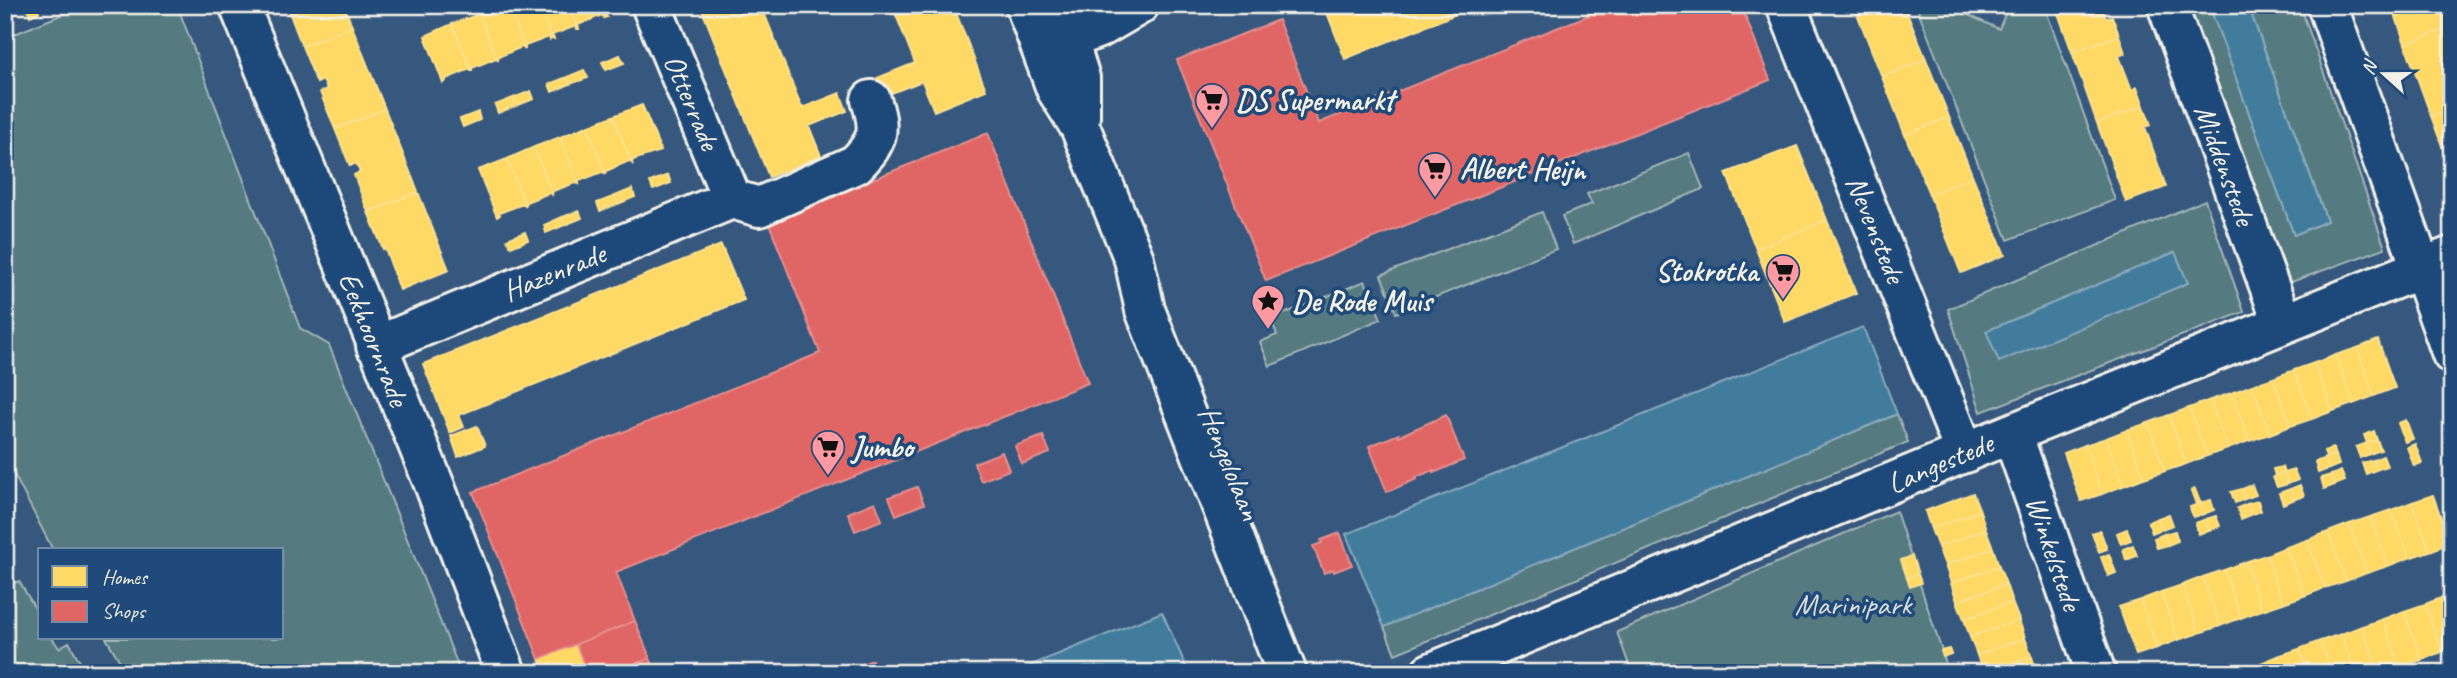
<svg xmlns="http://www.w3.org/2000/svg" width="2457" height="678" font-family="Caveat,sans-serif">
	<rect width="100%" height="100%" fill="#36587f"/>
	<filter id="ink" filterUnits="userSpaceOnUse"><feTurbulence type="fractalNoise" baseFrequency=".0143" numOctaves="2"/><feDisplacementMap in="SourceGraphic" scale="14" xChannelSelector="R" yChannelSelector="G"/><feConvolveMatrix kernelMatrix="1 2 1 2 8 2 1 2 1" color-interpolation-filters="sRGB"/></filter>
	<g filter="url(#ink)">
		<path fill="#557a80" stroke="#a4b6b4" stroke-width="2" d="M85,5H177L300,328L329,345L461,673H127L106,638H282V550H53L5,457V38Z
			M1916,5H1960L1959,11L1999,29L2009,5H2044L2115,200L2008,240Z
			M2186,5H2209L2294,235L2327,221L2248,5H2300L2385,248L2286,284Z
			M1689,153L1703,189L1573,244L1562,216L1592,204L1587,194Z
			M2205,200L2244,312L1981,412L1948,309Z
			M1542,212L1556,249L1396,313L1381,275Z
			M1365,281L1381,319L1270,366L1260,342L1277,335L1271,319Z
			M1897,414L1908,442L1395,654L1384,627Z
			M1896,511L1949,673H1632L1617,632Z
			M19,581L40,617V638H52L59,648L69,642L86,673H5V587Z"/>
		<path fill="#437c9d" stroke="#8aabbb" stroke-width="2" d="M2209,5H2248L2327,221L2294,235Z
			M2175,252L2188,283L1999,362L1986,331Z
			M1863,327L1897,414L1384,627L1346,534Z
			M1162,612L1189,673H1012Z"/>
		<path fill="#ffd966" stroke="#fce08d" stroke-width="2" d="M27,5H37L39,12L30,16Z
			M293,5H344L352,26L302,46L288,9Z
			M500,5H509L525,50L522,47L498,57V61L479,14Z
			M509,5H538L552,39L550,40L549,37L525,46V50Z
			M538,5H569L579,29H577L576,26L552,35L554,39H552Z
			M569,5H601L607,17L604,18L602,15L578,25L579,29Z
			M700,5H761L802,108L840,93L847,111L809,126L821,156L769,177Z
			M892,5H953L986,90L934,111L922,81L884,96L877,78L915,63Z
			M1324,5H1478L1345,59Z
			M1854,5H1885L1858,16Z
			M1885,5H1904L1926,59L1882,77L1858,16Z
			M2055,5H2101L2106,18L2112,16L2119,35L2072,52Z
			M2392,5H2441L2449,28L2405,44Z
			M479,14L498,61L496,58L472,68V71L452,24Z
			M452,24L472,71L470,69L446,79V81L443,83L425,36Z
			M352,26L385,109L335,129L320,92L327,89L323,80L317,83L302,46Z
			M2449,28L2452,34V108L2431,116L2405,44Z
			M2119,35L2125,53L2119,56L2132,90L2137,87L2144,106L2097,123L2072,52Z
			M620,55L624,63L606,70L602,62Z
			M1926,59L1949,117L1905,135L1882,77Z
			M584,70L588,78L570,84L567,77Z
			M567,77L570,84L552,92L549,84Z
			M531,91L534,99L516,106L513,98Z
			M513,98L516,106L498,113L495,105Z
			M642,105L661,151L633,160L632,163L613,116Z
			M2144,106L2151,125L2145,127L2166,187L2126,202L2097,123Z
			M2452,108V173L2431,116Z
			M385,109L418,192L368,212L354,175L360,172L356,163L350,166L335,129Z
			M478,112L480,120L463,127L460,119Z
			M613,116L632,163L629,161L606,171L605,173L587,126Z
			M1949,117L1973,177L1929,194L1905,135Z
			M587,126L605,173L602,172L579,181V184L560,137Z
			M560,137L579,184L575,183L553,191L552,194L534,147Z
			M1797,146L1827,220L1756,249L1726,173Z
			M534,147L552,194L549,193L526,202L525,205L507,159Z
			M507,159L525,205L523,204L499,213L500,215L497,217L478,170Z
			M668,175L671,183L653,190L650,182Z
			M1973,177L2005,255L1961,273L1929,194Z
			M632,189L635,197L618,204L615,196Z
			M418,192L449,270L400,290L385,248L383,249L368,212Z
			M615,196L618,204L600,211L597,203Z
			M579,211L582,218L565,225L562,217Z
			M562,217L565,225L546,233L544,225Z
			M1827,220L1856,293L1785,322L1756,249Z
			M525,232L528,240L511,247L507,239Z
			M721,245L744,300L459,415L464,427L450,433L423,364Z
			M2378,340L2395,388L2374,396L2357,348Z
			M2357,348L2374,396L2353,404L2336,355Z
			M2336,355L2353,404L2333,411L2314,363Z
			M2314,363L2333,411L2312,419L2294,370Z
			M2294,370L2312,419L2291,426L2273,378Z
			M2273,378L2291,426L2270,434L2252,385Z
			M2252,385L2270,434L2249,441L2231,393Z
			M2231,393L2249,441L2228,449L2210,400Z
			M2210,400L2228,449L2207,456L2189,408Z
			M2189,408L2207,456L2186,464L2169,415Z
			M2169,415L2186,464L2165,471L2148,423Z
			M2406,420L2413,439L2405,442L2398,423Z
			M2148,423L2165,471L2144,478L2127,430Z
			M477,426L485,446L458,457L451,436Z
			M2127,430L2144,478L2123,486L2106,438Z
			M2374,431L2377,440L2367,443L2364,435Z
			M2106,438L2123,486L2102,494L2085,445Z
			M2377,440L2381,450L2370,454L2367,443Z
			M2367,443L2370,454L2360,458L2356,447Z
			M2415,444L2422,463L2414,466L2407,447Z
			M2085,445L2102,494L2081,501L2064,453Z
			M2333,448L2335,454L2326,457L2324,451Z
			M2336,455L2339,465L2329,469L2325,458Z
			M2383,456L2387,466L2376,470L2373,460Z
			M2325,458L2329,469L2318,473L2315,462Z
			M2373,460L2376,470L2366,474L2362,463Z
			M2282,467L2284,473L2275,476L2273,469Z
			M2294,470L2298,480L2288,484L2284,473Z
			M2341,471L2345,481L2335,485L2331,475Z
			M2284,473L2288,484L2277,487L2273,477Z
			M2331,475L2335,485L2324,489L2321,478Z
			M2252,485L2256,495L2245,499L2242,489Z
			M2300,485L2304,496L2293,500L2290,489Z
			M2195,489L2200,502L2196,504L2191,491Z
			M2242,489L2245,499L2235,503L2231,492Z
			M2290,489L2293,500L2283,504L2279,493Z
			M1973,493L1980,511L1931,529L1925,511Z
			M2433,495L2450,543L2430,551L2412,502Z
			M2211,500L2214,510L2204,514L2200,503Z
			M2258,501L2261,511L2251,515L2247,504Z
			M2412,502L2430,551L2409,558L2391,510Z
			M2200,503L2204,514L2193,517L2190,507Z
			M2247,504L2251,515L2241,519L2237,508Z
			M2391,510L2409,558L2388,566L2370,517Z
			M1980,511L1986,529L1938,547L1931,529Z
			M2169,514L2173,525L2162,529L2158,518Z
			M2216,516L2220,526L2209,530L2206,519Z
			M2370,517L2388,566L2367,573L2349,524Z
			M2158,518L2162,529L2152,533L2148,522Z
			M2206,519L2209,530L2199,534L2195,523Z
			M2349,524L2367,573L2346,581L2328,532Z
			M1986,529L1993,548L1945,565L1938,547Z
			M2127,529L2131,540L2121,544L2117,533Z
			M2100,530L2107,549L2099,552L2092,533Z
			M2175,531L2178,541L2168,545L2164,534Z
			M2328,532L2346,581L2325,588L2307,540Z
			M2164,534L2168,545L2157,548L2154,538Z
			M2307,540L2325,588L2304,596L2286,547Z
			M2133,545L2137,556L2126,560L2123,549Z
			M2286,547L2304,596L2283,603L2266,555Z
			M1993,548L1999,566L1951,583L1945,565Z
			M5,554L14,569L5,574Z
			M2109,554L2116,573L2108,576L2101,557Z
			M2266,555L2283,603L2262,610L2245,562Z
			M1912,556L1918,574L1907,578L1901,560Z
			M2245,562L2262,610L2241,618L2224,570Z
			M1999,566L2006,584L1957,601L1951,583Z
			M2224,570L2241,618L2220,626L2203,577Z
			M1918,574L1921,583L1910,587L1907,578Z
			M2203,577L2220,626L2199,633L2182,585Z
			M2006,584L2012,602L1964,619L1957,601Z
			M2182,585L2199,633L2178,640L2161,592Z
			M2161,592L2178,640L2157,648L2140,600Z
			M2452,594V613L2446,596Z
			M2446,596L2452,613V648L2442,652L2425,604Z
			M2140,600L2157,648L2136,655L2119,607Z
			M2012,602L2019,620L1970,637L1964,619Z
			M2425,604L2442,652L2422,660L2404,611Z
			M2404,611L2422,660L2400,667L2383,619Z
			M2383,619L2400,667L2379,673L2362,626Z
			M2019,620L2025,638L1977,655L1970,637Z
			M2362,626L2379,673H2355L2341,634Z
			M2341,634L2355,673H2332L2320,641Z
			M2025,638L2032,657L1983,673L1977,655Z
			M2320,641L2332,673H2308L2299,649Z
			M576,644L587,673H545L539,659Z
			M1949,649L1951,654L1943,657L1941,651Z
			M2299,649L2308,673H2284L2278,656Z
			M2278,656L2284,673H2261L2258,664Z
			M2032,657L2037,673H1985Z
			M2258,664L2261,673H2237L2236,671Z"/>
		<path fill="#e06666" stroke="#e6908d" stroke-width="2" d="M1614,5H1741L1770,80L1266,281L1177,60L1278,20L1319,123Z
			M988,133L1088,383L616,572L635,621L539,659L473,492L820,353L768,221Z
			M1446,415L1464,460L1434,473V470L1416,477L1417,479L1387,492L1369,446L1399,434V436Z
			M1043,436L1050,453L1022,464L1015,446Z
			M1002,452L1009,470L981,481L974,463Z
			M917,487L924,504L896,515L889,497Z
			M875,502L882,520L855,531L848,513Z
			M1340,533L1352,565L1334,572L1333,569L1324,573L1313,546L1322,543L1321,540Z
			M635,621L650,658L613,673H587L576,644Z
			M650,658L656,673H613Z
			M872,660L877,673H848L854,670L853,668Z"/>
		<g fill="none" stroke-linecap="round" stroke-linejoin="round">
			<defs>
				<path id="street" d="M239,5L434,484L506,673
					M651,5L732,199
					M1786,5L1965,453
					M2167,5L2283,324
					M2327,5L2452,354
					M1035,31L1068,40L1101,27L1139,5
					M732,199L759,207L856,164C879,141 881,130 871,100
					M376,346L732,199
					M2012,433L2096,673
					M1430,673L2012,433L2452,256"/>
				<path id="secondary" d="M1025,5L1056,89L1080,127L1134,259L1145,310L1287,673
					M1054,5L1068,40L1080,78V117"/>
			</defs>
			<use href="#street" stroke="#f4f1e8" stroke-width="44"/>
			<use href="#secondary" stroke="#f4f1e8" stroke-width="44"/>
			<use href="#street" stroke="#1f4a7a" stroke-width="38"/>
			<use href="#secondary" stroke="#1f4a7a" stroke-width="38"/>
		</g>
	</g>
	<defs>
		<symbol id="supermarket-pin" viewBox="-11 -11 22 30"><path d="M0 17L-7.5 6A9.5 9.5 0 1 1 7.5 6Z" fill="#ff9aa2" stroke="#1f4a7a"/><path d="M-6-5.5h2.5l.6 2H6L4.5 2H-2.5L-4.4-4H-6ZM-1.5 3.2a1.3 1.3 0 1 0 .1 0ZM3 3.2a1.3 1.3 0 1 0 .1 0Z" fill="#111"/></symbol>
		<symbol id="sight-pin" viewBox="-11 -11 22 30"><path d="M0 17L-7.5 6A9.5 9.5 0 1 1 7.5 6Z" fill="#ff9aa2" stroke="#1f4a7a"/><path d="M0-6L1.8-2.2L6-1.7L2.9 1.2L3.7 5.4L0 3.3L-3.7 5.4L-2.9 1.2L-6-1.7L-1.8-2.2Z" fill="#111"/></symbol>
	</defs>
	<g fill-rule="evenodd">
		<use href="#supermarket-pin" x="1193" y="81" width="38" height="52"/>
		<use href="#supermarket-pin" x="1416" y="150" width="38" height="52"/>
		<use href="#supermarket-pin" x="1764" y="252" width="38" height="52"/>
		<use href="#sight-pin" x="1249" y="282" width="38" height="52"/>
		<use href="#supermarket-pin" x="809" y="428" width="38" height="52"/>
	</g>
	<g text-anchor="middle" stroke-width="7" stroke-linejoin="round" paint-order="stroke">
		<g font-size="30" font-weight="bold" fill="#f4f1e8" stroke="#1f4a7a" text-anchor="start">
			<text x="1236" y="110">DS Supermarkt</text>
			<text x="1460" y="179">Albert Heijn</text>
			<text x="1758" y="281" text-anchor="end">Stokrotka</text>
			<text x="1292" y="311">De Rode Muis</text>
			<text x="852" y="457">Jumbo</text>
		</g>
		<g font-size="30" fill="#f4f1e8" stroke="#1f4a7a">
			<text transform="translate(692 102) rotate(67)" y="10">Otterrade</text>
			<text transform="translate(2225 165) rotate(70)" y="10">Middenstede</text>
			<text transform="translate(1876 229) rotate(68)" y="10">Nevenstede</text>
			<text transform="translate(554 272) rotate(-22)" y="10">Hazenrade</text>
			<text transform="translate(374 339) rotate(68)" y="10">Eekhoornrade</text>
			<text transform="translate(1230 463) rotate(68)" y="10">Hengelolaan</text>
			<text transform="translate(1940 463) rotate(-23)" y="10">Langestede</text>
			<text transform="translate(2054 553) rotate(71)" y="10">Winkelstede</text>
		</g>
		<g font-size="30" fill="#dcdfd8" stroke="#1f4a7a">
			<text x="1853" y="614">Marinipark</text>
		</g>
	</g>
	<rect width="2457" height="678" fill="none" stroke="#1f4a7a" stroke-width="28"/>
	<rect x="14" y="14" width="2429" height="650" fill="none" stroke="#f4f1e8" stroke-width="2.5" filter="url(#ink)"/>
	<rect x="38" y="548" width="245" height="91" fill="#1f4a7a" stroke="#748da6" stroke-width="2"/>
	<rect x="52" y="566" width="35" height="21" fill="#ffd966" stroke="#748da6" stroke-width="2"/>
	<text x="102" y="584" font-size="21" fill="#f4f1e8">Homes</text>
	<rect x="52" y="601" width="35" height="21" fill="#e06666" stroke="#748da6" stroke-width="2"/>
	<text x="102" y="618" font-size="21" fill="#f4f1e8">Shops</text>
	<g transform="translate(2384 74) rotate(291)" stroke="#1f4a7a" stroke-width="5" paint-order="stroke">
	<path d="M0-5L12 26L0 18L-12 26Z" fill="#f4f1e8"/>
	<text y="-10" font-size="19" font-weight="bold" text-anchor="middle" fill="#f4f1e8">N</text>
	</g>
</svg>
